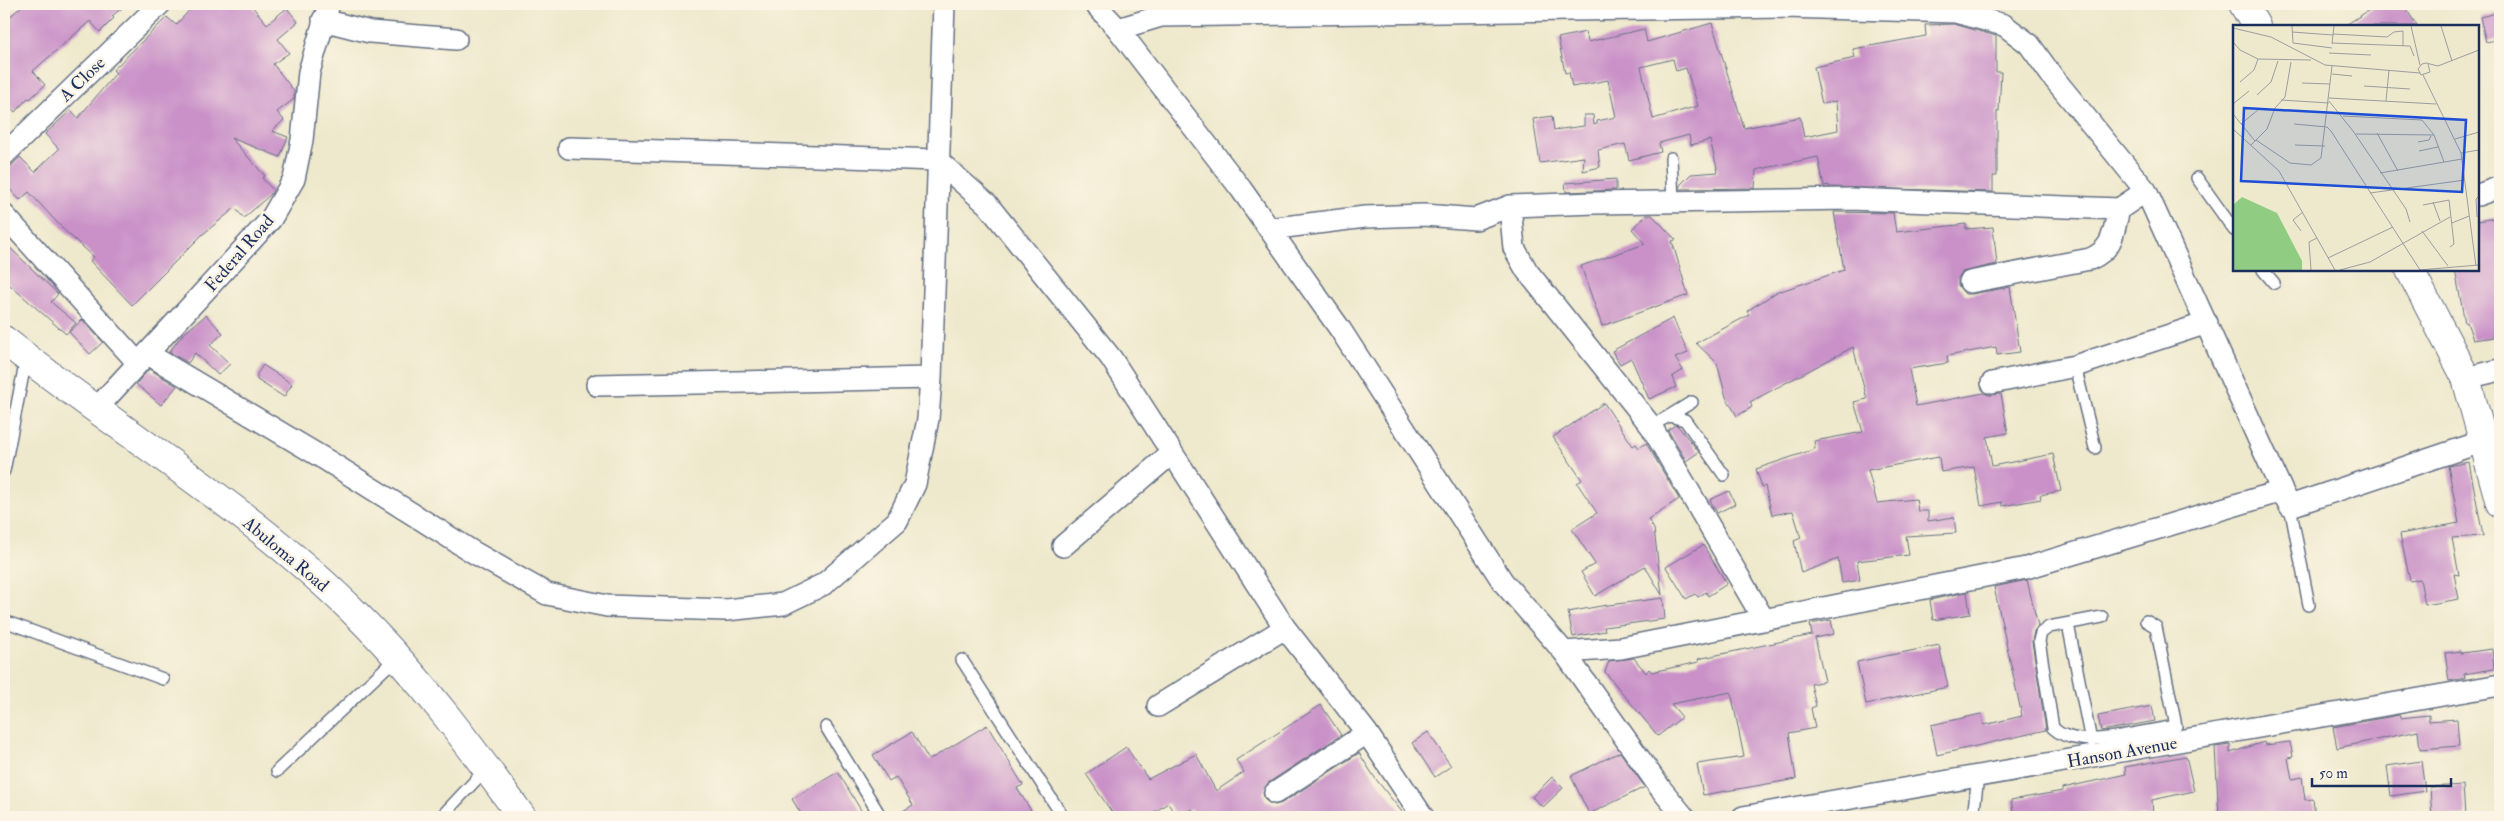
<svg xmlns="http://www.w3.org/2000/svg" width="2504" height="821" font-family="'IM FELL Double Pica',serif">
	<rect width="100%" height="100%" fill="#fcf5e5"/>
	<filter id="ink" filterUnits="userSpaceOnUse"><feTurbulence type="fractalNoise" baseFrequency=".02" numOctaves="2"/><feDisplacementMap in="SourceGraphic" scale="10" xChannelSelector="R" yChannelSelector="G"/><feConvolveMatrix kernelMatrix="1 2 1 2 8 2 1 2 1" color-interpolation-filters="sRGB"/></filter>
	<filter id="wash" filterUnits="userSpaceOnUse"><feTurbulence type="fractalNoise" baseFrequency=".0096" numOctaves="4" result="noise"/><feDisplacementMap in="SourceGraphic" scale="20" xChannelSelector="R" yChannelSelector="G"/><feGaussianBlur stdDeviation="1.12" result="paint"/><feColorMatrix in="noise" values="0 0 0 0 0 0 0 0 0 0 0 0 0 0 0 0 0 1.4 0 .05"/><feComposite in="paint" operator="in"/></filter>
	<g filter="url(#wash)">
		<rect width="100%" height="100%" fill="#eee8cc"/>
		<g id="blocks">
			<path fill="#c991c8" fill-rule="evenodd" d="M24,4H127L112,16L114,18L100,32L90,21L33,71L45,85L30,99L28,98L15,112L4,102V22Z
				M195,4H250L267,24L287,8L298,22L278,39L289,53L273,64L294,91V99L277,112L284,120L272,131L288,137L280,157L231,138L265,176L262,178L273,190L271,194L244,218L235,208L203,234L132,305L90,261L94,257L63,229L29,192L20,200L4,183V173L20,157L35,172L59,149L45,134L71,110L78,118L116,73L113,70L167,17L176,25Z
				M2379,4H2403L2417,26H2344Z
				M2500,12V39L2486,42L2480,17Z
				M1712,23L1744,128L1800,117L1804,137L1838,130L1836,101L1822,104L1814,67L1855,58L1853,49L1926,36L1925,25L1954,24L1996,36V72H2001L1999,111H1997V176H1993V192L1829,187V185L1824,186L1818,157L1756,170L1755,188L1680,189V185L1691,174L1718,172L1710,140L1691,145L1689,135L1659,143L1661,152L1629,160L1625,144L1598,150L1600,167L1583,171L1584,157L1540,163L1533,119L1552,116L1554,130L1584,126V115H1593L1594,125L1597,124V121L1616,117L1608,80L1572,87L1569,72L1565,73L1558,38L1586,32L1588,42L1644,29L1647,42ZM1673,59L1676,71L1686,68L1698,106L1653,119L1641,67Z
				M1616,179V190L1566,192L1565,183Z
				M1834,212L1893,213L1896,232L1966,224V229L1993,227L1997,264L1962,272L1958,278V285L1965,294H1972L2010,287L2020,352L1997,355L1996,347L1947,356L1948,363L1909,369L1916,406L1984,393L1989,395L2001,394L2008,433L1987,437L1992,466L2053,454L2061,491L2040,495L2041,499L2002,506V502L1981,506L1974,467L1941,472L1939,457L1868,470L1877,503L1916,499L1918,511H1928V521L1954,517L1956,533L1906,536L1909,555L1857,561L1860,580L1842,583L1838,559L1801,573L1794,541L1801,538L1793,511L1772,515L1765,486L1762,487L1756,469L1815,449L1814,441L1863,432L1854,402L1867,399L1853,347L1750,402L1752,407L1737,416L1726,397L1717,363L1696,343L1749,315L1747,311L1780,290L1781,291L1844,270Z
				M1647,215H1652L1676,240L1672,241L1688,295L1602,326L1581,266L1645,244L1632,229Z
				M2500,217V336L2473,340L2467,322L2465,323L2455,270H2478V221Z
				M4,242L58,294L51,302L76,323L66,334L4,280Z
				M206,315L223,333L210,345L230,364L218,375L195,353L188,363L169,352L182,335Z
				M1673,318L1688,353L1675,358L1683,370L1672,377L1676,387L1649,399L1631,358L1620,364L1612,351Z
				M82,320L103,342L90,354L69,332Z
				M263,365L292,384L284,397L257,380V374Z
				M149,369L177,386L161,405L136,384Z
				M1604,403L1633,446L1636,444L1639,448L1646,443L1679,499L1648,519L1654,529L1662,595L1645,566L1595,596L1581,572L1595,564L1572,529L1597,513L1577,483L1582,480L1553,437Z
				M1675,425L1678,426L1699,452L1686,461L1668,430Z
				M2469,462L2483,536L2452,538L2459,575L2454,574L2459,599L2425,605L2420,579L2410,581L2400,534L2459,523L2448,466Z
				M1729,491L1735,504L1717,513L1710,500Z
				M1703,545L1727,584L1708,596L1706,592L1698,597L1695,594L1686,599L1666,567Z
				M2027,580L2038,626L2034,631L2032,642L2046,730L1937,755L1931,725L1981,714L1984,725L2022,716L1994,587Z
				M1967,592L1970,614L1933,620L1930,600Z
				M1663,598L1665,619L1604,627L1605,631L1573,637L1568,612L1601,606Z
				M1831,620L1834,634L1815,638L1825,681L1811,684L1816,706L1811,708L1815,728L1789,733L1796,779L1703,795L1697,764L1744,757L1731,692L1671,704L1682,717L1658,736L1605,672L1609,661L1634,658L1646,673L1649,669L1652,672L1699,662L1698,659L1812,635L1810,624Z
				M1939,645L1948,687L1866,704L1857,662Z
				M2492,649L2494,669L2464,674L2465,678L2449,681L2445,653L2461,651V653Z
				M1321,705L1341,735L1268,783L1263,793L1265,800L1275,805L1282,803L1359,753L1375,778L1406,817H1197L1192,809L1176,817L1168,803L1147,817H1115L1086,774L1126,747L1148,779L1196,754L1216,791L1244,772L1236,760Z
				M2152,706L2155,721L2101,731L2098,716Z
				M2399,715L2400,718L2429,715V721L2457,719L2459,746L2420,749L2418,731L2337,748L2333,727Z
				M987,725L1023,785L1017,788L1035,817H893L913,805L896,777L889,781L873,755L912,732L929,760Z
				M1428,732L1451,766L1435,777L1412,743Z
				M2264,742L2265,745L2290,742L2293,757L2288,758L2292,779L2302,777L2305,800L2313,799L2315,817H2219L2215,747L2230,745V753Z
				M1620,752L1645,787L1589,814L1571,776Z
				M2186,756L2194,791L2152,800L2153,817H2014L2011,800L2063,791V788L2126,774L2125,767Z
				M2421,761L2425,791L2391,796L2387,766Z
				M838,772L862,812L853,817H803L792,799Z
				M1552,777L1563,788L1543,807L1532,797Z
				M2463,785L2465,816L2432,817L2430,787Z"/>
		</g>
	</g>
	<g filter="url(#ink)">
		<use href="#blocks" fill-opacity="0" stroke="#657084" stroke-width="1"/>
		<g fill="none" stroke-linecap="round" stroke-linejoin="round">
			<defs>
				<path id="lane" d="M1671,158L1673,202
					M2197,178L2234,230
					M2263,270L2274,283
					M2075,366L2095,448
					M1669,416L1692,402
					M1651,426L1669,416L1685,420L1724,475
					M4,471L26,359
					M2290,506L2309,605
					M2102,617L2049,627L2041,633L2039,641L2053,728C2069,743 2095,740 2115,737
					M4,621L163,679
					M2068,624L2091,741
					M962,660L1063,817
					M826,727L881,817
					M2117,743L2115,737L2176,726L2156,627L2146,621
					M277,771L396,658
					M441,817L487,768
					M1973,817L1978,777"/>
				<path id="street" d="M1095,4L1118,29L1241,189L1340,329L1503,582L1564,652L1661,789L1684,817
					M323,20L370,32L456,39
					M1118,29L1161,16L1786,7L1956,12L2004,25L2029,44L2052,76L2146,191L2282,491
					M569,148L937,160L987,204L1111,358L1285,628L1367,733L1423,817
					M4,155L160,4
					M2478,195L2500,187
					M1510,206L1514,248L1527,271L1651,426L1764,620
					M4,215L138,363
					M1269,229L1365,217L1424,215L1476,219L1510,206L1595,203L1850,199L2119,209L2146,191
					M1970,282L2090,259C2114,249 2113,232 2119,209
					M148,354L328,461L473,552L547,594L607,606L726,610L783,604L824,584L897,521L915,484L928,419L931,378L944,4
					M2466,378L2500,370
					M1992,383L2075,366L2207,323
					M597,385L931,378
					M96,409L271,219L294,179L302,140L309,72L329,4
					M1063,546L1172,453
					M1564,652L1621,648L2026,568L2282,491L2290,506L2484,441
					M1158,706L1285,628
					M1275,793L1367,733
					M1743,817L2500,685"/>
				<path id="secondary" d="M2243,4L2256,26
					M2410,270L2466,378L2500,503
					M4,340C121,433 254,511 360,618C421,679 472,748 522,817"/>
			</defs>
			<use href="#lane" stroke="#657084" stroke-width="14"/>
			<use href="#street" stroke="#657084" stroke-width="24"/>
			<use href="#secondary" stroke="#657084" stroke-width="30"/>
			<use href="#lane" stroke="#fff" stroke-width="11"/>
			<use href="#street" stroke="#fff" stroke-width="21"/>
			<use href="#secondary" stroke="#fff" stroke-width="28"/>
		</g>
	</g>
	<g text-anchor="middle" stroke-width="5" stroke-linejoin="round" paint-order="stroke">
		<g font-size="18" fill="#1b2f5e" stroke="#fcf5e5">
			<text transform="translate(82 79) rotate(-44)" y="6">A Close</text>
			<text transform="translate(239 253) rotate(-49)" y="6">Federal Road</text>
			<text transform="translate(286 554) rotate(40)" y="6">Abuloma Road</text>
			<text transform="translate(2122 752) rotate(-10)" y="6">Hanson Avenue</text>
		</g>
	</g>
	<g transform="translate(2233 25)">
		<rect width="246" height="246" fill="#eee8cc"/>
		<path d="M9,172L44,188L69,236V245H0V180Z" fill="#90cc82"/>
		<path fill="none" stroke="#9a9ea0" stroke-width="1" d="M59,1L60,18L99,23M178,1L187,40M208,1L219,36M0,3L38,12L92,40L187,48M59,7L100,10M100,9L154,12L161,7L170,6V21M0,17L7,25L25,34L78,35M99,18L177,21L181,31M99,19L101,1M96,28L138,30M195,39L197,47L188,50L185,44L189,39L193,38L205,41L246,25M99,49L119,51M190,50L228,128L243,241M7,57L21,45L25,34M69,58L97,59M131,61L177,64M24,70L38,57L45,36M96,73L203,79M48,75L96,78M96,76L120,106L173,184L177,197M153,76L156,45M0,79L16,66M0,89L22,116M110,91L189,95L201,110L211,137M8,99L26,84M61,99L94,102L98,106L187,245M0,104L46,146L102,245M144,108L165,146M123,109L201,110M222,114L246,107M23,115L57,138L78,140L88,133L99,41M185,117L196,115L198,111M18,120L34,104L42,83L52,72L58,37M62,120L92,121M186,126L205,122M228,128L246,125M147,148L229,134M137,168L232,155M200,177L207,196M190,180L216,175L221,219L217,222M244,192L243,174L246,171M219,198L236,191M68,206L60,195L70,187M189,206L215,241M95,233L160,202M78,245L76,217L84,213M107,245L137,237L217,192M186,245L246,240"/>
		<path fill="#1d4ed8" fill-opacity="0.15" stroke="#1d4ed8" stroke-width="2.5" d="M11,83L233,95L229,167L8,156Z"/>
		<rect width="246" height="246" fill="none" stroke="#1b2f5e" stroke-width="2.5"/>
	</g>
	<rect width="2504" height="821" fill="none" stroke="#fcf5e5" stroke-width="20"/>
	<path d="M2312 778v8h139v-8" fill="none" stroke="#1b2f5e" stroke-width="2.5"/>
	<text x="2319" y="778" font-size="15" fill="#1b2f5e" stroke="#fcf5e5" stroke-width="4" paint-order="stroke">50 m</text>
</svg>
